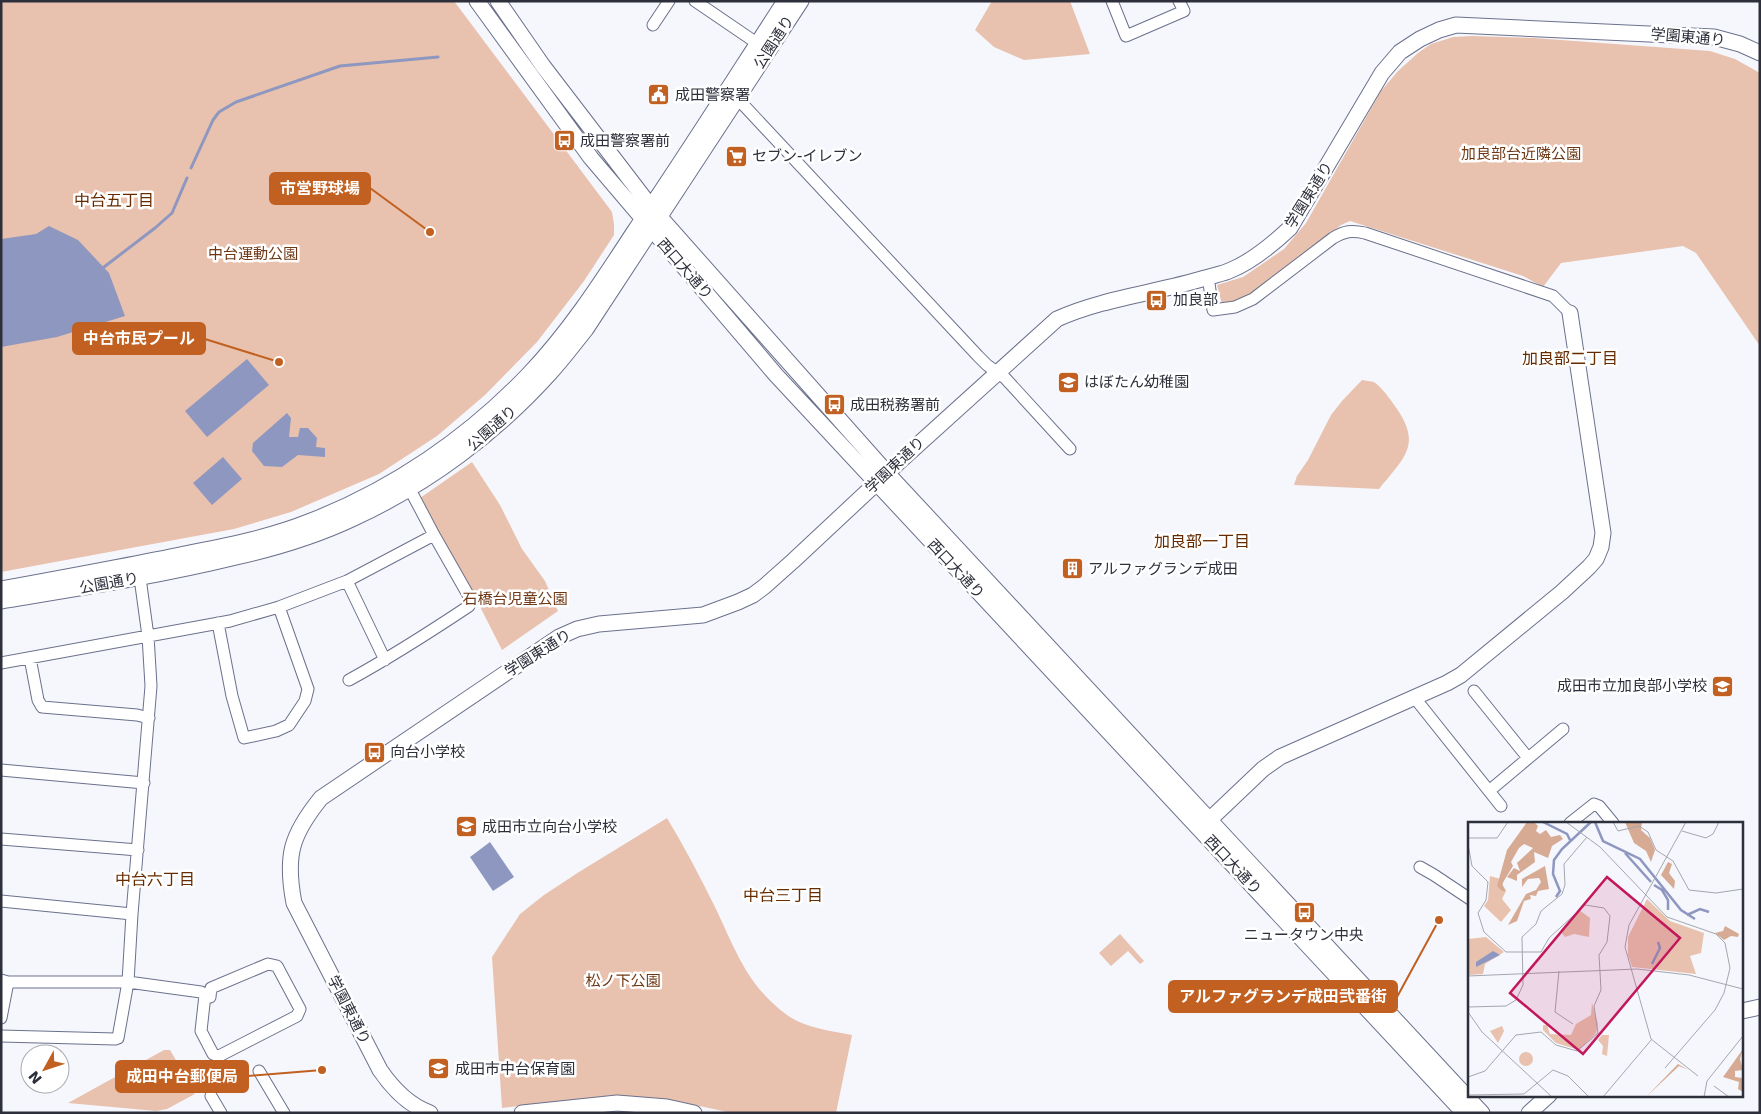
<svg xmlns="http://www.w3.org/2000/svg" width="1761" height="1114" font-family="'DejaVu Sans','Noto Sans JP',sans-serif">
	<rect width="100%" height="100%" fill="#f5f7fd"/>
	<path fill="#e8c2ae" d="M1,1H454L612,212L614,224V235L584,281L537,342L485,395L437,436L379,474L291,512L234,529L1,572Z
		M992,1H1070L1090,54L1024,60L994,47L975,30Z
		M1472,36L1534,38L1710,51L1735,59L1760,73V346L1696,253L1683,246L1561,263L1543,287L1523,276L1350,221L1341,225L1251,295L1238,303L1222,304L1217,285L1243,277L1284,249L1306,223L1381,91L1398,71L1418,53L1431,44L1453,37Z
		M1362,380C1365,381 1371,381 1374,382C1380,386 1388,396 1392,402C1423,443 1407,455 1379,489L1294,485L1297,476L1308,460L1331,415L1342,401Z
		M472,462L500,505L522,549L545,581L558,611L502,650L469,585L420,498Z
		M667,818C684,846 699,875 714,905C735,948 746,985 787,1015C805,1028 831,1031 852,1035L836,1113H732L681,1102L615,1095L502,1108L492,957L520,914L544,895L579,872Z
		M1120,934L1144,961L1140,964L1128,951L1111,966L1099,953Z
		M164,1050H170L195,1093L193,1095L167,1109L156,1111L68,1103Z"/>
	<path fill="#8e97c0" d="M49,226L78,240L109,273L125,316L57,337L1,347V239L36,234Z
		M247,359L269,385L207,437L185,411Z
		M287,413L291,418L289,437H298L300,428H308L317,438L316,447L325,448V457L298,455L282,467L264,466L252,451L253,443Z
		M223,457L242,479L212,505L193,483Z
		M490,842L514,877L493,891L470,857Z"/>
	<g fill="none" stroke-linecap="round" stroke-linejoin="round">
		<path stroke="#8e97c0" stroke-width="3" d="M191,168L213,120L219,112L236,102L340,66L438,57
			M104,267L155,228L172,213L187,178"/>
		<defs>
			<path id="minor" d="M695,1L764,48
				M1112,1L1126,36L1184,11L1179,1
				M653,25L669,1
				M737,98L978,356L987,365L1005,378L1070,449
				M1208,277L1213,310L1235,307L1253,299L1333,238C1345,231 1351,230 1365,233L1553,296L1570,313
				M347,581L385,660
				M218,623L232,696L244,738L276,731L289,725L305,701L308,689L279,607
				M30,658L38,700L42,707L137,715L149,718
				M1,663L230,621L279,607L347,581L434,535
				M349,680C391,657 430,632 469,606L471,600L434,535L406,482
				M1474,691L1528,758
				M1414,697L1501,806
				M1,770L144,783
				M1489,791L1563,729
				M1570,823L1594,804L1599,806L1613,823
				M1,839L138,850
				M1420,867L1434,875L1470,899
				M1,901L132,914
				M268,964L277,966L300,1009L297,1016L219,1056L213,1054L201,1031L205,995L210,997L211,988Z
				M1,980L8,982H128L201,992L210,997
				M1,1018L8,982
				M1,1036L115,1039L118,1038L128,982L132,914L151,686L148,636L140,578
				M259,1071L284,1113
				M211,1096L221,1113"/>
			<path id="tertiary" d="M477,1L591,158L776,375L1464,1113
				M498,1L543,66L651,207L887,473L1482,1113
				M1,589C61,578 121,567 180,555C225,546 269,538 311,521C393,489 468,438 529,374C570,331 602,281 634,232C686,156 735,78 785,1
				M1,601C80,588 158,576 236,557C276,548 316,536 354,518C428,484 496,433 550,373C563,359 574,344 586,329L801,1
				M1204,825L1263,769L1280,757L1447,683L1461,675L1562,592L1589,567L1596,559L1601,547L1603,533L1570,313
				M1742,1011L1760,1007
				M430,1113C408,1105 393,1089 380,1070L294,903C285,856 291,835 321,798L559,637L577,629L599,624L703,615L738,602L753,595L765,586L793,561L900,461L1057,319C1104,298 1156,293 1205,278C1214,275 1223,274 1231,270C1253,261 1273,244 1290,228L1382,73L1400,52L1420,39L1439,30L1456,25L1714,37L1740,44L1760,53
				M522,1113L617,1103L667,1107L694,1113
				M1529,1113L1549,1095"/>
		</defs>
		<use href="#minor" stroke="#6b718c" stroke-width="13"/>
		<use href="#tertiary" stroke="#6b718c" stroke-width="17"/>
		<use href="#minor" stroke="#fff" stroke-width="11"/>
		<use href="#tertiary" stroke="#fff" stroke-width="15"/>
	</g>
	<defs>
		<symbol id="civic-square" viewBox="-11 -11 22 22"><rect x="-9" y="-9" width="18" height="18" rx="4" fill="#c16020" stroke="#fff"/><path d="M-.6-6.5H3V-4.5H.6V-3L4-1V1h2V6H-6V1h2V-1L-.6-3ZM-1.2 2.5V6h2.4V2.5Z" fill="#fff"/></symbol>
		<symbol id="bus-square" viewBox="-11 -11 22 22"><rect x="-9" y="-9" width="18" height="18" rx="4" fill="#c16020" stroke="#fff"/><path d="M-5-6H5V4H4V6H2V4H-2V6H-4V4H-5ZM-3.5-4V0h7V-4ZM-3.5 1.2v1.5H-2V1.2ZM2 1.2v1.5H3.5V1.2Z" fill="#fff"/></symbol>
		<symbol id="supermarket-square" viewBox="-11 -11 22 22"><rect x="-9" y="-9" width="18" height="18" rx="4" fill="#c16020" stroke="#fff"/><path d="M-6-5.5h2.5l.6 2H6L4.5 2H-2.5L-4.4-4H-6ZM-1.5 3.2a1.3 1.3 0 1 0 .1 0ZM3 3.2a1.3 1.3 0 1 0 .1 0Z" fill="#fff"/></symbol>
		<symbol id="school-square" viewBox="-11 -11 22 22"><rect x="-9" y="-9" width="18" height="18" rx="4" fill="#c16020" stroke="#fff"/><path d="M0-5L7-2L0 1L-7-2ZM-4 1L0 2.5L4 1V4Q0 6-4 4Z" fill="#fff"/></symbol>
		<symbol id="building-square" viewBox="-11 -11 22 22"><rect x="-9" y="-9" width="18" height="18" rx="4" fill="#c16020" stroke="#fff"/><path d="M-4-6H4V6H1V3H-1V6H-4ZM-2.5-4.3h1.7v1.8h-1.7ZM.8-4.3h1.7v1.8H.8ZM-2.5-1h1.7V.8h-1.7ZM.8-1h1.7V.8H.8Z" fill="#fff"/></symbol>
	</defs>
	<g fill-rule="evenodd">
		<use href="#civic-square" x="646" y="82" width="25" height="25"/>
		<use href="#bus-square" x="552" y="128" width="25" height="25"/>
		<use href="#supermarket-square" x="724" y="144" width="25" height="25"/>
		<use href="#bus-square" x="1144" y="288" width="25" height="25"/>
		<use href="#school-square" x="1056" y="370" width="25" height="25"/>
		<use href="#bus-square" x="822" y="392" width="25" height="25"/>
		<use href="#building-square" x="1060" y="556" width="25" height="25"/>
		<use href="#school-square" x="1710" y="674" width="25" height="25"/>
		<use href="#bus-square" x="362" y="740" width="25" height="25"/>
		<use href="#school-square" x="454" y="814" width="25" height="25"/>
		<use href="#bus-square" x="1292" y="900" width="25" height="25"/>
		<use href="#school-square" x="426" y="1056" width="25" height="25"/>
	</g>
	<g text-anchor="middle" stroke-width="5" stroke-linejoin="round" paint-order="stroke">
		<g font-size="15" fill="#2d2f3b" stroke="#fff">
			<text transform="translate(1688 37) rotate(5)" y="5">学園東通り</text>
			<text transform="translate(774 42) rotate(-57)" y="5">公園通り</text>
			<text transform="translate(1309 195) rotate(-58)" y="5">学園東通り</text>
			<text transform="translate(685 269) rotate(49)" y="5">西口大通り</text>
			<text transform="translate(492 428) rotate(-41)" y="5">公園通り</text>
			<text transform="translate(895 465) rotate(-43)" y="5">学園東通り</text>
			<text transform="translate(956 569) rotate(47)" y="5">西口大通り</text>
			<text transform="translate(109 583) rotate(-10)" y="5">公園通り</text>
			<text transform="translate(538 653) rotate(-32)" y="5">学園東通り</text>
			<text transform="translate(1233 865) rotate(47)" y="5">西口大通り</text>
			<text transform="translate(349 1010) rotate(63)" y="5">学園東通り</text>
		</g>
		<g font-size="15" fill="#2d2f3b" stroke="#fff" text-anchor="start">
			<text x="675" y="100">成田警察署</text>
			<text x="580" y="146">成田警察署前</text>
			<text x="752" y="161">セブン-イレブン</text>
			<text x="1173" y="305">加良部</text>
			<text x="1084" y="387">はぼたん幼稚園</text>
			<text x="850" y="410">成田税務署前</text>
			<text x="1088" y="574">アルファグランデ成田</text>
			<text x="1707" y="691" text-anchor="end">成田市立加良部小学校</text>
			<text x="390" y="757">向台小学校</text>
			<text x="482" y="832">成田市立向台小学校</text>
			<text x="1304" y="940" text-anchor="middle">ニュータウン中央</text>
			<text x="455" y="1074">成田市中台保育園</text>
		</g>
		<g font-size="15" fill="#6f3815" stroke="#fff">
			<text x="1521" y="159">加良部台近隣公園</text>
			<text x="253" y="259">中台運動公園</text>
			<text x="515" y="604">石橋台児童公園</text>
			<text x="623" y="986">松ノ下公園</text>
		</g>
		<g font-size="16" fill="#672b00" stroke="#fff">
			<text x="114" y="206">中台五丁目</text>
			<text x="1570" y="364">加良部二丁目</text>
			<text x="1202" y="547">加良部一丁目</text>
			<text x="155" y="885">中台六丁目</text>
			<text x="783" y="901">中台三丁目</text>
		</g>
	</g>
	<g transform="translate(1468 822)">
		<rect width="275" height="275" fill="#f5f7fd"/>
		<path d="M22,54L36,58L34,65L38,69L34,77L43,88L33,100L16,84L20,78ZM179,77L202,99L236,111L233,131L222,134L228,152L164,145L160,133V115ZM111,88L122,96L121,115L106,112L97,115L92,109ZM18,115L36,130L17,142L15,152L0,153V117ZM124,181L130,202L128,211L111,228L88,221L75,208V203H79L82,212L103,213L108,202L123,193ZM34,204L36,209L30,221L22,209ZM134,213H141L139,234L134,232L135,224L130,218ZM51 237a7 7 0 1 1 14 0a7 7 0 1 1-14 0Z" fill="#e8c2ae"/>
		<path d="M59,0H66L70,4L68,9L72,12L78,8L83,15L92,13L95,17L84,24L80,36L66,30L67,40L49,53V59L39,55L46,46L52,49L49,41L65,26L56,22L51,26L43,40L45,44L34,62L38,69H34L29,64L39,28ZM157,0H174L173,8L182,16L187,28L183,40L178,29L166,21ZM200,40L204,42L201,51L207,59L206,67L193,53ZM77,44L81,67L70,69L68,74L62,73L63,77L56,79L49,99L40,103L58,72L68,68L73,60L71,56L60,57L54,65V57ZM257,104L271,112L270,115L263,114L256,118L247,111L255,109ZM275,227L272,237L275,248L267,249V255L275,256V270L270,267L271,260L255,255ZM210,242L220,248L211,244L178,275Z" fill="#d7ab93"/>
		<path d="M25,129L32,133L8,145V140Z" fill="#8e97c0"/>
		<path fill="none" stroke="#8e97c0" stroke-width="2.5" d="M75,0L99,12L102,18M127,0L135,19L172,37L213,88L227,97M157,31L183,60M186,63L194,68L200,78V88M88,75L92,69L85,52L86,38L94,27L123,0M219,93L232,87L241,90M184,142L192,126L190,120"/>
		<path fill="none" stroke="#a5a7af" stroke-width="1" d="M98,0L132,25L199,95L248,112L257,121L262,146L256,171L247,188L197,246M145,0L150,9L171,4L180,10L188,28L205,39L221,68L248,71L275,67M218,0L161,103L157,125L183,217L230,254M214,9L238,16L245,12L251,0M0,16H29L40,0M0,22L4,44L20,60L18,78L10,91L16,110L38,130H73L81,116L117,83L136,86L142,94L139,120L131,133L133,168L126,184L130,211L109,229L88,223L73,210L48,213L17,249L0,255M91,149L87,190L105,202M0,154L169,147L221,153L275,167M0,185L38,184L48,178L55,163L54,115L68,102L73,89L94,72L97,63L96,42L119,15M0,190L14,210L84,275M246,264L261,275M0,273L56,272L85,248L100,254L121,275M135,275L184,217M236,275L239,259L275,214"/>
		<path fill="#c2185b" fill-opacity="0.15" stroke="#c2185b" stroke-width="2.5" d="M139,55L212,116L115,232L42,171Z"/>
		<rect width="275" height="275" fill="none" stroke="#2d2f3b" stroke-width="2.5"/>
	</g>
	<path fill="none" stroke="#c16020" stroke-width="2" d="M430 232L370 188M279 362L205 339M1439 920L1397 997M322 1070L248 1076"/>
	<g fill="#c16020" stroke="#fff" stroke-width="2">
		<circle cx="430" cy="232" r="5"/>
		<circle cx="279" cy="362" r="5"/>
		<circle cx="1439" cy="920" r="5"/>
		<circle cx="322" cy="1070" r="5"/>
	</g>
	<g fill="#c16020" stroke="#c16020" stroke-width="2">
		<rect x="270" y="173" width="100" height="31" rx="5"/>
		<rect x="73" y="323" width="132" height="31" rx="5"/>
		<rect x="1169" y="981" width="228" height="31" rx="5"/>
		<rect x="116" y="1061" width="132" height="31" rx="5"/>
	</g>
	<g font-size="16" text-anchor="middle" font-weight="bold" fill="#fff">
		<text x="320" y="194">市営野球場</text>
		<text x="139" y="344">中台市民プール</text>
		<text x="1283" y="1002">アルファグランデ成田弐番街</text>
		<text x="182" y="1082">成田中台郵便局</text>
	</g>
	<rect width="1761" height="1114" fill="none" stroke="#2d2f3b" stroke-width="5"/>
	<g transform="translate(45 1069) rotate(230)"><circle r="24" fill="#ffffff" stroke="#abacb1"/>
	<path d="M0-4L9 19L0 12L-9 19Z" fill="#c16020"/>
	<text y="-8" font-size="14" font-weight="bold" text-anchor="middle" fill="#2d2f3b">N</text>
	</g>
</svg>
